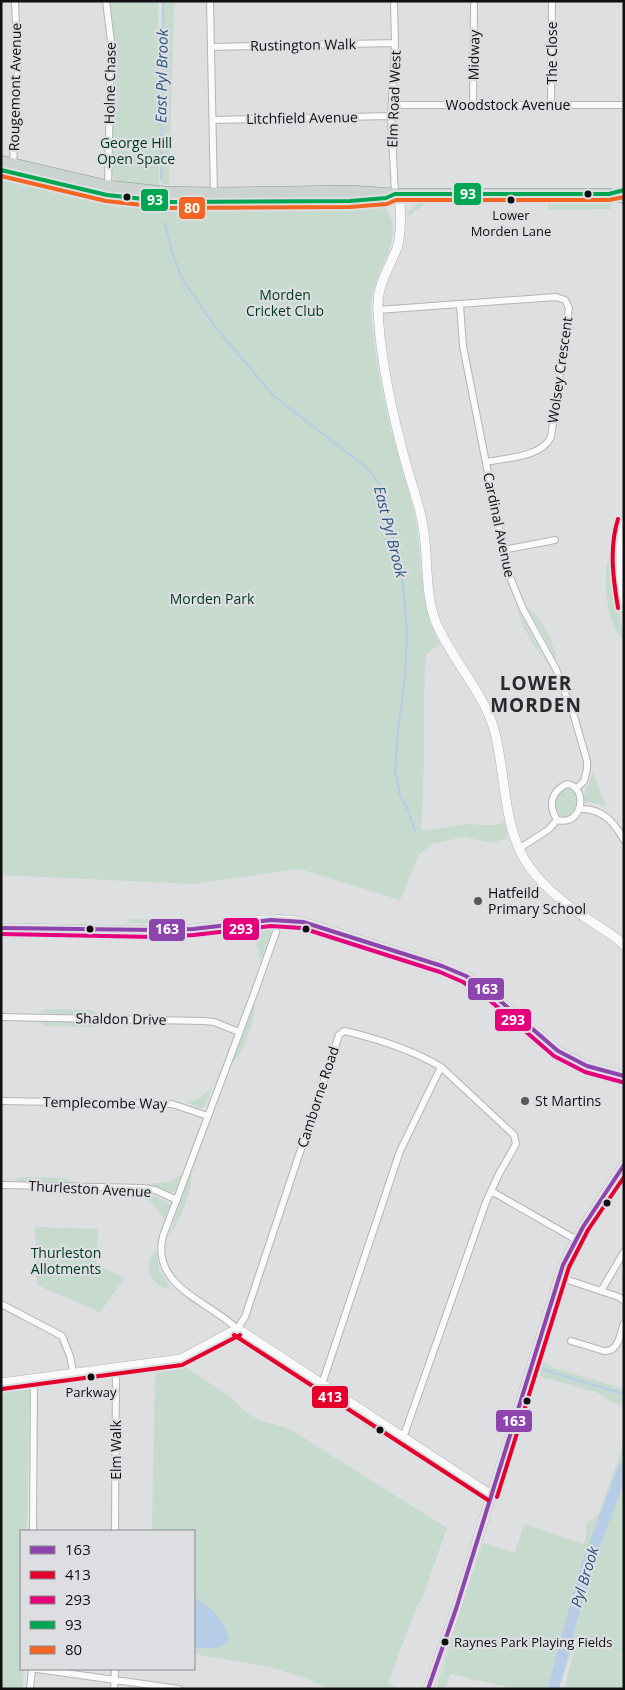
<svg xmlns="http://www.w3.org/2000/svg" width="625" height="1690" font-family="'Open Sans',sans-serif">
	<rect width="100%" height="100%" fill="#dedfe1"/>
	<path fill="#c6dace" d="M110,1H158L160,120L161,121L159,186L118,181L112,175L115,41Z
		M164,1H174L169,185H162Z
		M1,178L82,198L166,210L380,206L386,208C408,242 369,274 371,309C373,352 383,398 394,440C400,464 409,488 414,513C421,544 420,576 426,607L430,622L440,644L426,654C422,713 426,771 421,830C437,830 453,825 469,824C480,824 494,828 505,822L507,834L506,838L493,843L464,837L431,844L419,855L400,900L299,869L193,884L1,875Z
		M461,200V204H426L415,211L408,217L407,213L421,201Z
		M548,200L610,203L611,209L548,210Z
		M613,557L614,584L624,640C606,625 604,584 607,563Z
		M527,606C543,621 552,638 557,660Z
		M517,609L544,659C532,644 523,628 517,609Z
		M593,771L607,809L601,805L584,801C583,792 591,781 593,771Z
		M565,788C579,789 578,806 572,815L566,818C555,815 555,806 556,796Z
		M131,919L180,920L186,924L126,923Z
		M264,926L269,928L271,932L262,959L260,958C258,941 253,940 243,929Z
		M124,934L185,935L179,939L130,938Z
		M254,1005C257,1016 242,1056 232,1063Z
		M46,1009L93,1010L99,1015L39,1013Z
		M39,1021L98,1023L92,1027L45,1026Z
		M212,1088L205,1107L200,1108L186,1102L198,1099Z
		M182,1174L176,1190L172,1192L145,1184L169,1182Z
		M190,1174C195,1184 179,1225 170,1233Z
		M19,1177L66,1178L72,1183L13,1182Z
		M139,1194H149L168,1202L170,1206L164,1219L153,1204Z
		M35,1227L98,1229L96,1265L125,1278L100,1312L37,1285Z
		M156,1251L159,1270L171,1289C151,1288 140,1265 156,1251Z
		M541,1362L547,1363L551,1367L624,1389V1406L610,1401L599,1393L557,1381L543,1378C537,1373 537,1369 541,1362Z
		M182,1365L232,1398L246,1412L261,1421L288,1428L447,1528L422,1599L416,1608L388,1683L395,1687L394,1689H329L308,1679L270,1667L194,1654V1531H152L155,1369Z
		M30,1384L27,1531H21V1669H24V1671L22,1689H1V1389Z
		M624,1443V1655L611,1650L600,1641L599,1644L594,1645L624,1656V1689H564L577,1641L575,1640L559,1689H515L450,1674L445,1689H436L483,1543L515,1553L524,1524L583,1544L586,1538V1524L598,1515L600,1511Z"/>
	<path fill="#b7cce6" d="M194,1598C211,1606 223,1620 229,1638C226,1651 204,1648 194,1647Z"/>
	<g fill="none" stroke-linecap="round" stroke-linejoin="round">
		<path stroke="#b7cce6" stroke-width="2" d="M161,180L163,1
			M165,223L172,251L181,277L215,327L274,396L367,468L382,487L388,507L393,538L402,575L407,630L405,678L399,720L395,771L400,795L408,810L415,831
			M544,1370L624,1394"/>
		<path stroke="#b7cce6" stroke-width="11" d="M553,1689L586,1567L624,1467"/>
		<defs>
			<path id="street" d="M106,1L111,42L108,187
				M210,1L214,195
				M394,4L395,43L391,116L395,194
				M211,47L395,43
				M392,105H624
				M473,105L474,5
				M551,105L552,1
				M213,120L391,116
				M13,165L18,73L15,1
				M460,305L463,346L507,570L523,609L556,669L574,716L587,761V769L584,781L577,788
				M378,310L556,297L565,300L569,308L551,437C542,457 506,458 486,462
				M503,550L555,540
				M567,784C588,786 584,827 557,820C548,805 551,791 567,784Z
				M580,809C602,808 614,822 624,840
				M520,848L548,830L557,820
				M279,918L276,932L255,991L163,1236C150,1287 211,1302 237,1329L245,1317L339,1035L344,1031L349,1032C381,1040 413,1050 441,1067L514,1135L516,1144L499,1174L486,1202L403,1438
				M1,1017L204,1021L214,1022L239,1032
				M1,1101L172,1104L208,1116
				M1,1185L143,1188L155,1190L177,1200
				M491,1191L575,1239
				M559,1277L619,1297L624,1301
				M601,1291L624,1252
				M1,1304L62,1336L70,1356L73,1372
				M571,1341L604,1351C619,1352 620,1334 624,1323
				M322,1384L400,1151L441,1067
				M33,1531L34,1378
				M115,1531L116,1368
				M37,1669L179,1689
				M30,1689L32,1669
				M114,1689L115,1669"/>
			<path id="secondary" d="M399,194C401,212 402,231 397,248C389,269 376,286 378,310C380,353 390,403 401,445C407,471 417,496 422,521C429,554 424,589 435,620C450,658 482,689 494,729C506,772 502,823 526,862C540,883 562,902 583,916C597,926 612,933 624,945
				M624,521C615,544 620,582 624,607
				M1,928C60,928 119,932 177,930C221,929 258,914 303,922L442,966L466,976L491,993L558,1051L587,1066L624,1076
				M1,1383L181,1359L237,1329L243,1332L491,1495
				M428,1689L456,1609L563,1265L583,1227L624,1165"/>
			<path id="highway" d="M1,161L108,186L164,192L214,193L350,191L395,194H609L624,198
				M1,170L107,195L143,200L215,202L350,201L379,199"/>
		</defs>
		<use href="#street" stroke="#b3b4b5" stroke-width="8"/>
		<use href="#secondary" stroke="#b3b4b5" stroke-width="10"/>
		<use href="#highway" stroke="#8f9a93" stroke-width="12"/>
		<use href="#street" stroke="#fafafa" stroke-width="6"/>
		<use href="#secondary" stroke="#fafafa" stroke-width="9"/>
		<use href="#highway" stroke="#cad3cd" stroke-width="11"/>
		<defs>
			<path id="bus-1" d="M1,928L155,930L193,929L271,920L303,922L442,966L466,976L491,993L558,1051L587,1066L624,1076
				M428,1689L456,1609L563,1265L583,1227L624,1165"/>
			<path id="bus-2" d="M618,608C613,578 609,548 618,519
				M234,1335L488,1500
				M2,1389L182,1365L240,1335
				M497,1497L569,1267L588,1230L624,1177"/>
			<path id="bus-3" d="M1,934L155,937L194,935L271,926L302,928L440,972L463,982L487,998L554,1056L585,1072L622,1082"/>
			<path id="bus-4" d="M1,170L107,195L171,202L350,201L386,198L395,194H609L624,190"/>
			<path id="bus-5" d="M1,176L106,201L170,208L350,207L387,204L396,200H609L624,197"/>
		</defs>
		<use href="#bus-1" stroke="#dddee2" stroke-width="8"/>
		<use href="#bus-2" stroke="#dddee2" stroke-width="8"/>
		<use href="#bus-3" stroke="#dddee2" stroke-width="8"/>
		<use href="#bus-4" stroke="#dddee2" stroke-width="8"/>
		<use href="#bus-5" stroke="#dddee2" stroke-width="8"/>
		<use href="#bus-1" stroke="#8e44ad" stroke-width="4"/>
		<use href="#bus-2" stroke="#e4002b" stroke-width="4"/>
		<use href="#bus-3" stroke="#e5007d" stroke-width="4"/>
		<use href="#bus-4" stroke="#00a651" stroke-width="4"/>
		<use href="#bus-5" stroke="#f26522" stroke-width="4"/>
	</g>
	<g fill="#0f0f11" stroke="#dddee2" stroke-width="2">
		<circle cx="588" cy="194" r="4.5"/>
		<circle cx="127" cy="197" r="4.5"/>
		<circle cx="511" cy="200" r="4.5"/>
		<circle cx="90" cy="929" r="4.5"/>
		<circle cx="306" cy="929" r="4.5"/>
		<circle cx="607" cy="1203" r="4.5"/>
		<circle cx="91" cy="1377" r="4.5"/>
		<circle cx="527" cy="1401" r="4.5"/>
		<circle cx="380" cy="1430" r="4.5"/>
		<circle cx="445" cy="1642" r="4.5"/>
	</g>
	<g fill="#57585a" stroke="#dddee2" stroke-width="2">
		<circle cx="478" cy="901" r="5"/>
		<circle cx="525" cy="1101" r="5"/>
	</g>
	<g text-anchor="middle" stroke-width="4.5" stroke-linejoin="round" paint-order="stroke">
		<g font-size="13" fill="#0f0f11" stroke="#dddee2">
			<text x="511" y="220">Lower<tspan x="511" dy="16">Morden Lane</tspan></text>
			<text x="91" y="1397">Parkway</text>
			<text x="454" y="1647" text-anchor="start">Raynes Park Playing Fields</text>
		</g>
		<g font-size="14" fill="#0f0f11" stroke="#dddee2">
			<text transform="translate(303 45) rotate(-1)" y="5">Rustington Walk</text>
			<text transform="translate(552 53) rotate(-90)" y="5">The Close</text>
			<text transform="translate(474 55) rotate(-89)" y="5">Midway</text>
			<text transform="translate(110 83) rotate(-89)" y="5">Holne Chase</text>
			<text transform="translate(15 87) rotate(-89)" y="5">Rougemont Avenue</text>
			<text transform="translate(394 99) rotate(-88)" y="5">Elm Road West</text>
			<text x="508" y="110">Woodstock Avenue</text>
			<text transform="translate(302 118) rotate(-1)" y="5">Litchfield Avenue</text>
			<text transform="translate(560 370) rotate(-82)" y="5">Wolsey Crescent</text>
			<text transform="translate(499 525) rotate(78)" y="5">Cardinal Avenue</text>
			<text transform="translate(121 1019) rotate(1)" y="5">Shaldon Drive</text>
			<text transform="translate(318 1097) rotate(-72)" y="5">Camborne Road</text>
			<text transform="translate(105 1103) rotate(1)" y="5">Templecombe Way</text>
			<text transform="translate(90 1189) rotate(3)" y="5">Thurleston Avenue</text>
			<text transform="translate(116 1450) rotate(-90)" y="5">Elm Walk</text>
		</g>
		<g font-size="14" fill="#003920" stroke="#dddee2">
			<text x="136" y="148">George Hill<tspan x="136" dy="16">Open Space</tspan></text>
			<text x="285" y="300">Morden<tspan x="285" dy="16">Cricket Club</tspan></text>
			<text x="212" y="604">Morden Park</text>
			<text x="66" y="1258">Thurleston<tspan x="66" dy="16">Allotments</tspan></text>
		</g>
		<g font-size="14" fill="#0f0f11" stroke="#dddee2" text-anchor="start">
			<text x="488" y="898">Hatfeild<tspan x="488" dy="16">Primary School</tspan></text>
			<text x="535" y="1106">St Martins</text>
		</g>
		<g font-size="15" font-style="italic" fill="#295280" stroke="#dddee2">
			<text transform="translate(162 76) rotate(-89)" y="5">East Pyl Brook</text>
			<text transform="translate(390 532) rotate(76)" y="5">East Pyl Brook</text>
			<text transform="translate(585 1577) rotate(-73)" y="5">Pyl Brook</text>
		</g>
		<g font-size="19" font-weight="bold" letter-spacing="1" fill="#2a2a2d" stroke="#dddee2">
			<text x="536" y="690">LOWER<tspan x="536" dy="22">MORDEN</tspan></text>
		</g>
	</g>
	<g stroke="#dddee2" stroke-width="2">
		<rect x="453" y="182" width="29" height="24" rx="5" fill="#00a651"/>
		<rect x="140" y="188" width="29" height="24" rx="5" fill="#00a651"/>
		<rect x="178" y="196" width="28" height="24" rx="5" fill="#f26522"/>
		<rect x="222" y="917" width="38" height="24" rx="5" fill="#e5007d"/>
		<rect x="148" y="918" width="38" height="24" rx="5" fill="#8e44ad"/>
		<rect x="467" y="977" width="38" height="24" rx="5" fill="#8e44ad"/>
		<rect x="494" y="1008" width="38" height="24" rx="5" fill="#e5007d"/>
		<rect x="311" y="1385" width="38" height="24" rx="5" fill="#e4002b"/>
		<rect x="495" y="1409" width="38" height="24" rx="5" fill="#8e44ad"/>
	</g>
	<g font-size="14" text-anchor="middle" font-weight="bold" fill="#fff">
		<text x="468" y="199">93</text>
		<text x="155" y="205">93</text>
		<text x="192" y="213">80</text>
		<text x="241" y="934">293</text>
		<text x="167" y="934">163</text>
		<text x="486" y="994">163</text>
		<text x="513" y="1025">293</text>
		<text x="330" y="1402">413</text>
		<text x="514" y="1426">163</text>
	</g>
	<rect width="625" height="1690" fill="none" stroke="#0f0f11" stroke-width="5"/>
	<rect x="20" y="1530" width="175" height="140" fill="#dddee2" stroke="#8b8b8e"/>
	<rect x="30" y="1546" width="25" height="8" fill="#8e44ad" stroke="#8b8b8e"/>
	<text x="65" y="1555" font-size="15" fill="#0f0f11">163</text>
	<rect x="30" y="1571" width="25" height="8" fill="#e4002b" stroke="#8b8b8e"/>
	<text x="65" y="1580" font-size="15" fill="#0f0f11">413</text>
	<rect x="30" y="1596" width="25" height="8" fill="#e5007d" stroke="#8b8b8e"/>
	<text x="65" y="1605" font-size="15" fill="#0f0f11">293</text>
	<rect x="30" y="1621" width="25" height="8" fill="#00a651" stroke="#8b8b8e"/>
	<text x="65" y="1630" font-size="15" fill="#0f0f11">93</text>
	<rect x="30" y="1646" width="25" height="8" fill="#f26522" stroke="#8b8b8e"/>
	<text x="65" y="1655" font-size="15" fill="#0f0f11">80</text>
</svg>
